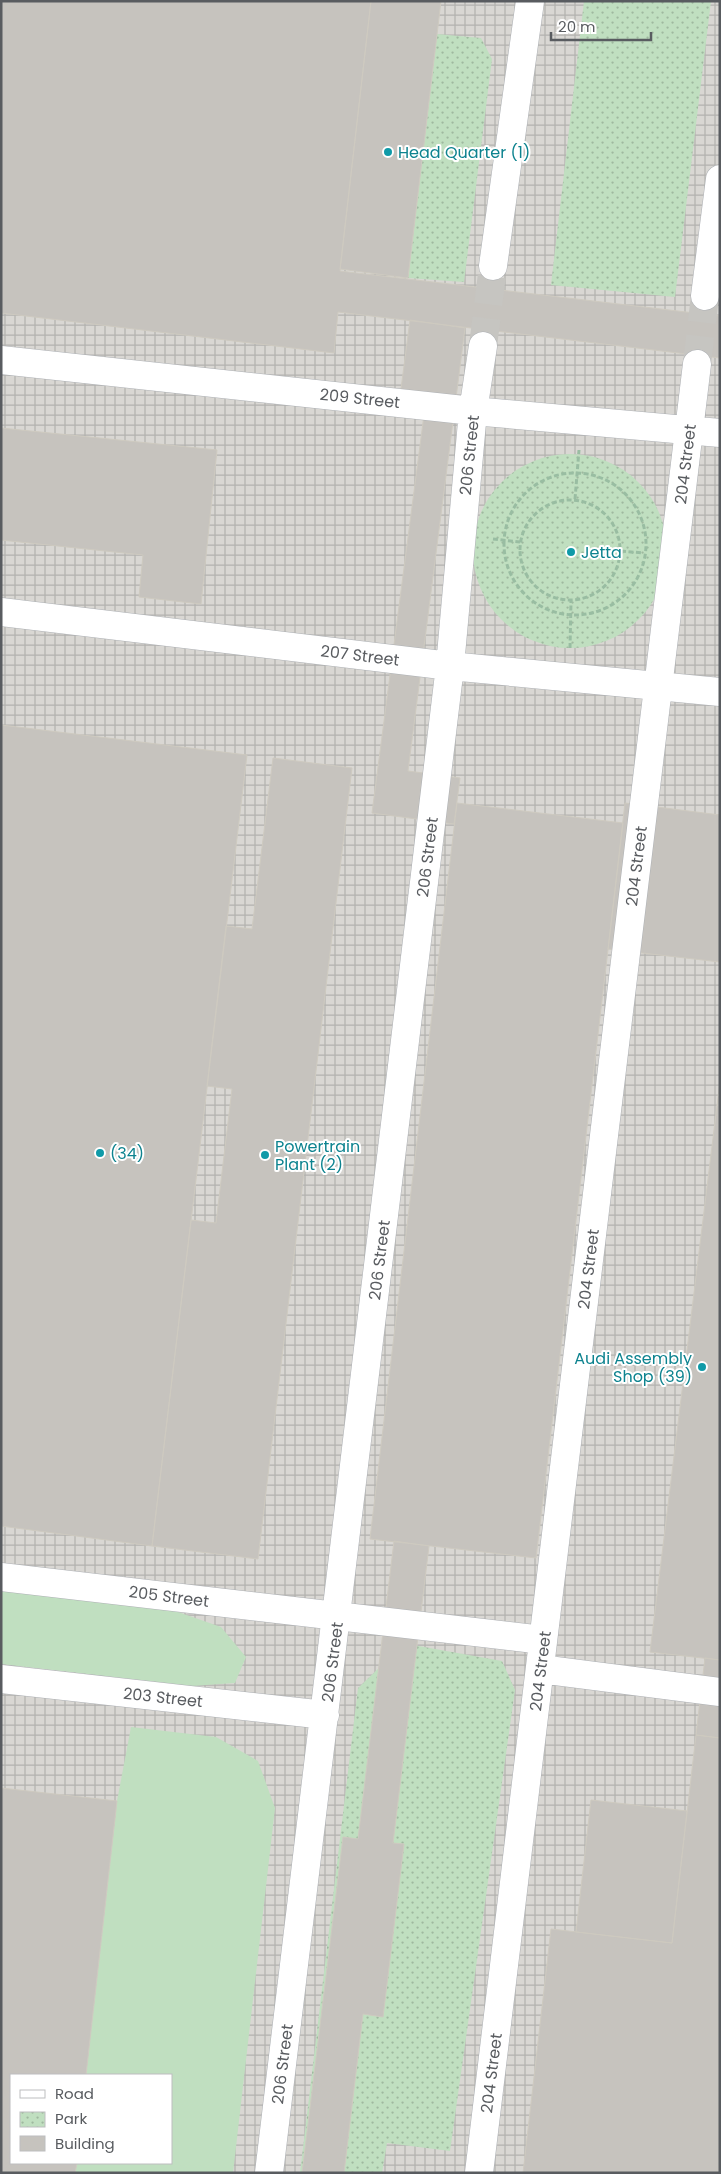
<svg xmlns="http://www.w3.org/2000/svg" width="721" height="2174" font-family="Poppins,sans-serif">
	<defs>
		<pattern id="industrial-grid" width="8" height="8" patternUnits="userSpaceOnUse" patternTransform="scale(1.25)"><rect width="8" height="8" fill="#d9d7d3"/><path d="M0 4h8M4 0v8" fill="none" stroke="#b3b2af"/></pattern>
		<pattern id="park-dots" width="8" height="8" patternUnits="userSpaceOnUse" patternTransform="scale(1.25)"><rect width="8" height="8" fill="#c0dfc0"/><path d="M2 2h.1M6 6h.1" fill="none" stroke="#9fb89f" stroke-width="1.8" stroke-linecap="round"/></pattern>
	</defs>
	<rect width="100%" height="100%" fill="#eae8e1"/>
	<path fill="url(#industrial-grid)" fill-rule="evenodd" d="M1,1H720V2173H1ZM11,2075H171V2163H11Z"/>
	<path fill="#c0dfc0" d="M1,1588L161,1606L221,1627L246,1657L235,1683L192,1686L1,1664Z
		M131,1727L216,1737L258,1761L275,1808L233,2173H75L77,2163H171V2075H86L117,1801Z"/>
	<path fill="url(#park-dots)" d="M584,1H711L675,297L551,285Z
		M437,34L481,38L492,59L464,282L408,278Z
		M473 551a97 97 0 1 1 194 0a97 97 0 1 1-194 0Z
		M413,1645L502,1661L515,1690L450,2151L387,2143L382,2173H300L358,1688L382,1665Z"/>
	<path fill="#c6c3be" stroke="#cecac0" d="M1,1H371L340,271L720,316V358L338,312L334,353L1,313Z
		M371,1H441L408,278L340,269Z
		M410,320L465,328L408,771L460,778L454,824L372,813L427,392L401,389Z
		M1,428L217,450L201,604L139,597L143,555L1,540Z
		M1,725L247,755L152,1546L1,1526Z
		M273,758L352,768L258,1559L152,1546L191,1220L216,1223L232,1089L207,1086L226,926L252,929Z
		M457,803L623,823L536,1558L370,1539Z
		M625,803L720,815V962L608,949Z
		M720,1081V1660L650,1652Z
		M394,1541L429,1546L393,1843L404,1844L383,2017L363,2014L344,2173H302L343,1837L358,1839Z
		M705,1658L720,1660V1738L696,1735Z
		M696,1735L720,1738V2173H523L551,1929L672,1943Z
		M1,1788L117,1801L86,2075H11V2163H77L75,2173H1Z
		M591,1800L687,1811L672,1943L576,1932Z"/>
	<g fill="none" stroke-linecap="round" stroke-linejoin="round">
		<path stroke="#c6c5c1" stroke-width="28" stroke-dasharray="28 14" stroke-linecap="butt" d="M483,346L493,266
			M697,364L705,296"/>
		<defs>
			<path id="minor" d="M493,266L530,1
				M705,296L720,179
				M1,360L473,411L720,433
				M1,612L450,666L720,692
				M1,1577L543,1640
				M540,1669L720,1692
				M1,1679L325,1715
				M269,2173L450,666L473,411L483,346
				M479,2173L697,364"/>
		</defs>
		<use href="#minor" stroke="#aeb1b5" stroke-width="29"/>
		<path stroke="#99bda2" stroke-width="3" stroke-dasharray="5 2.5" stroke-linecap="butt" d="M504 544a71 71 0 1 1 142 0a71 71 0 1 1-142 0Z
			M575,499L579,450
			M520 550a50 50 0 1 1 100 0a50 50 0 1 1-100 0Z
			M493,539L520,542
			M621,551L643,553
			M570,648L571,601"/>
		<use href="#minor" stroke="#fff" stroke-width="28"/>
	</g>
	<g fill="#0f9aa8" stroke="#fff" stroke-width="2">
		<circle cx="388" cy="152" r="5"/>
		<circle cx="571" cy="552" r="5"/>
		<circle cx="100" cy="1153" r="5"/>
		<circle cx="265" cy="1155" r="5"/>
		<circle cx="702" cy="1367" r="5"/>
	</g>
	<g text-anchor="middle" stroke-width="4" stroke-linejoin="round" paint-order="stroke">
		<g font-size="16" fill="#0d838f" stroke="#fff" text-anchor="start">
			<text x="398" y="158">Head Quarter (1)</text>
			<text x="581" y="558">Jetta</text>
			<text x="275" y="1152">Powertrain<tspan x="275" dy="18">Plant (2)</tspan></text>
			<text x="110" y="1159">(34)</text>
			<text x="692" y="1364" text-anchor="end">Audi Assembly<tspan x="692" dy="18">Shop (39)</tspan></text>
		</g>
		<g font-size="16" fill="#595c60" stroke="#fff">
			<text transform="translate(360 398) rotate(6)" y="6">209 Street</text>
			<text transform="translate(469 455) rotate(-84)" y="6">206 Street</text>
			<text transform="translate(685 464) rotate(-83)" y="6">204 Street</text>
			<text transform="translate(360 655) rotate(7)" y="6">207 Street</text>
			<text transform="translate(427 857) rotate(-83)" y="6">206 Street</text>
			<text transform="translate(636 866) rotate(-83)" y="6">204 Street</text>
			<text transform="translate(379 1260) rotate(-83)" y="6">206 Street</text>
			<text transform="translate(588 1269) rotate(-83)" y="6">204 Street</text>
			<text transform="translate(169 1596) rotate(7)" y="6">205 Street</text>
			<text transform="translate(332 1662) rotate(-83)" y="6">206 Street</text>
			<text transform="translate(540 1671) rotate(-83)" y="6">204 Street</text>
			<text transform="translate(163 1697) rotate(6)" y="6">203 Street</text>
			<text transform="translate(282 2064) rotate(-83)" y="6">206 Street</text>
			<text transform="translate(491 2073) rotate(-83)" y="6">204 Street</text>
		</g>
	</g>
	<rect width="721" height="2174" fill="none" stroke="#595c60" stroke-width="5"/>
	<rect x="10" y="2074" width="162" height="90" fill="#ffffff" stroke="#bdbebf"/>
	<rect x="20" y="2090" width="25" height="8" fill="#ffffff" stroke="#bdbebf"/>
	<text x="55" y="2099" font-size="15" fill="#595c60">Road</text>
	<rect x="20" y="2112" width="25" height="15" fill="url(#park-dots)" stroke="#bdbebf"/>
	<text x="55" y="2124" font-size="15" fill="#595c60">Park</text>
	<rect x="20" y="2136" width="25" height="15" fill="#c6c3be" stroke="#bdbebf"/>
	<text x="55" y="2149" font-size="15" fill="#595c60">Building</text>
	<path d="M551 32v8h100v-8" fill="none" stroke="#595c60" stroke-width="2.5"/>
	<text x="558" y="32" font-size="15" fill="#595c60" stroke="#ffffff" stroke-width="4" paint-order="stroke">20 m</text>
</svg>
